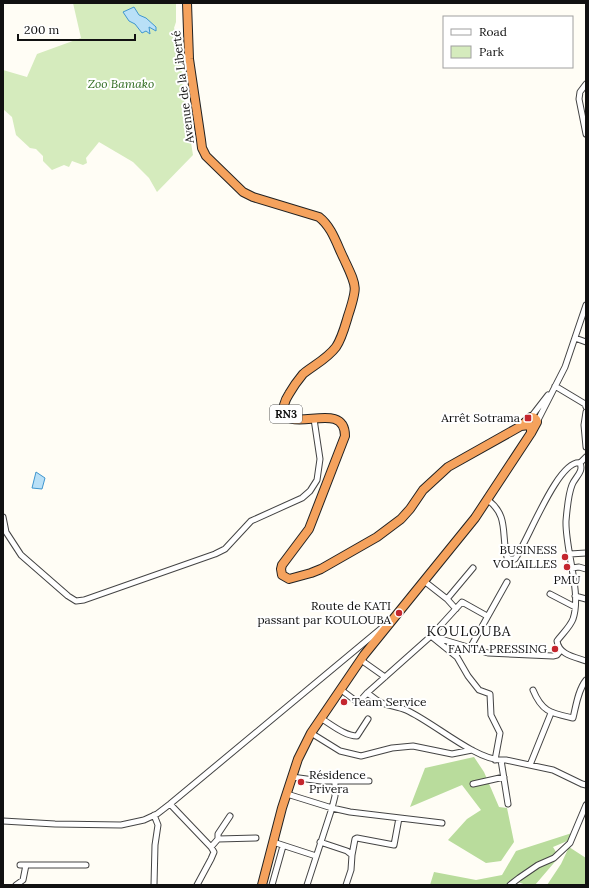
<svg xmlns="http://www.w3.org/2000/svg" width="589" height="888" font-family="Lora,serif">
	<rect width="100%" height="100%" fill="#fffdf5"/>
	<path fill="#d5ebbd" d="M73,3H176V22L174,28L180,42L183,93L193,155L157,192L149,178L133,162L99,142L86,158L87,163L83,165L72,161L69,167L64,165L52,170L43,161V156L36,149L30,148L16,135L12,117L3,109V70L27,77L37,54L81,38Z"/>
	<path fill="#b9dc9c" d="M474,757L484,772L499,807L507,808L514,842L501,861L486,863L448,840L467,819L481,810L462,785L410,807L425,768Z
		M572,833V839L553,847L559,857L535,885H526L518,882L516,885H430L434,872L476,880L502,875L516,851Z
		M569,847L586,858V885H547L561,864Z"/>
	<path fill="#b9e0f7" stroke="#3f96cf" d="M134,7L139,15L146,18L156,27V31L149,27L150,34L146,31L142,33L135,24L129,21L123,12Z
		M36,472L45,478L42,489L32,488Z"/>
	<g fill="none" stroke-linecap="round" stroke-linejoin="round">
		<defs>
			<path id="minor" d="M586,84L580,92L579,99L586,134
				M575,338L586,342
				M555,386L585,404L586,407
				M586,412L584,425L586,447
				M531,417L548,395
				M537,422L565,367L586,305
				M580,463L586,457
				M488,500C509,516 501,534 507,557L510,559H515C527,543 558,459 580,463C584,472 575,477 572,485C568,495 567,510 566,521C565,549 582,593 573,619C570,627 562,634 557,641C559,655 575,657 586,661
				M3,517L6,532L21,555L68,596L76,601L84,600L215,554L225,549L251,521L302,498L310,491L317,480L320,459L314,419
				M570,554L586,553
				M572,568L579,567L586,569
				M424,581L447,599L456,609
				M550,594L575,607
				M575,596L586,599
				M447,599L473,568
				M431,636L457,657L468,676L479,690L490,694L491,715L500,733L495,760
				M434,637L488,653L553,656L557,655L561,650
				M470,648L507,582
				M361,660L385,677
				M340,689L356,701H360L367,693L431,636L462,602L487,616
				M533,690C542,712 551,713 573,718C576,706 578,690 586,680
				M367,693C372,696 377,701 382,703C390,706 399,707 406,710C433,722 474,759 501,760L508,804
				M322,719C332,725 345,736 357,736L368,719
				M311,733L340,751L361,756L392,748L413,746L452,754L472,750
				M501,760H506L553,770L582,784L586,785
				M530,765L551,713
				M292,777L321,781H335V796L332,808L307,885
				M335,781H369
				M473,784L504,777
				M287,794L332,808L350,812L442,823
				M170,804L211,847L214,852L211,859L197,885
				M154,815L158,825L155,845L154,885
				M3,821L55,824L121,825L144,820L157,814L170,804L383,627
				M218,839L256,838
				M273,842L316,856
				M320,842L347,851L352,855L351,870L346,885
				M211,847L218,839V834L230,816
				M352,855L355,839L357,838L394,845L399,818
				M20,865H86
				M16,885L23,880L26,865
				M272,885L283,846
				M510,885L519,878L538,865L554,858L570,843L586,805"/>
			<path id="highway" d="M187,3L189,59L201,140L202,148L206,156L243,192L253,197L319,217C332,227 337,245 344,259C357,287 358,286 348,316C345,326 342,338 336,347C327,359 314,365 303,374C298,380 293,387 289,394C287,397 285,401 284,405C281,440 345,396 345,436L309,529L282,565L281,569L282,575L289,579L311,573L321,569L377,537L401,519L410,509L423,490L448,467L521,426L529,425L531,427V433
				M262,885L282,808L298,759L311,733L364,655L475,518L531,433L537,422C536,418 535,417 531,417L521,426"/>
		</defs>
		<use href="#minor" stroke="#444" stroke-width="7"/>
		<use href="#highway" stroke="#222" stroke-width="10"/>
		<use href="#minor" stroke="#fff" stroke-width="5"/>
		<use href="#highway" stroke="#f5a25d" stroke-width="8"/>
	</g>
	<g fill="#c4262e" stroke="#fff" stroke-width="1.5">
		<rect x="524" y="414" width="8" height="8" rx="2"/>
		<circle cx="565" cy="557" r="4"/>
		<circle cx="567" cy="567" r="4"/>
		<circle cx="399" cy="613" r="4"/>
		<circle cx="555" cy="649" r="4"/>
		<circle cx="344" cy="702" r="4"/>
		<circle cx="301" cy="782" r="4"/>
	</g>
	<g text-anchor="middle" stroke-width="4" stroke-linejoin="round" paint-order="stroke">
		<rect fill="#fff" stroke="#585858" stroke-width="1" x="270" y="405" width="32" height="18" rx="3"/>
		<g font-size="11" font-weight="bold" fill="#111">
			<text x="286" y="418">RN3</text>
		</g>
		<g font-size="12" font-style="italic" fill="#2f6b1f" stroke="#fff">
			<text x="121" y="88">Zoo Bamako</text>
		</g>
		<g font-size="12" fill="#111" stroke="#fff">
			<text transform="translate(183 87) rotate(-97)" y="4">Avenue de la Liberté</text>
		</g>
		<g font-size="12" fill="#111" stroke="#fff" text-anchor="end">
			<text x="520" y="422">Arrêt Sotrama</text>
			<text x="557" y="554">BUSINESS<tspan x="557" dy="14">VOLAILLES</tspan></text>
			<text x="567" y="584" text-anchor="middle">PMU</text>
			<text x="391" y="610">Route de KATI<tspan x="391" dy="14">passant par KOULOUBA</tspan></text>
			<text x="547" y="653">FANTA PRESSING</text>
			<text x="352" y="706" text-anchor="start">Team Service</text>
			<text x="309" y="779" text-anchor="start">Résidence<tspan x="309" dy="14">Privera</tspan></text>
		</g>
		<g font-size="14" letter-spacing="1" fill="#111" stroke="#fff">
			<text x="469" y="636">KOULOUBA</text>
		</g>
	</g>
	<rect width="589" height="888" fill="none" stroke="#111111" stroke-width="8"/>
	<rect x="443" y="16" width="130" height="52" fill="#ffffff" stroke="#a0a0a0"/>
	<rect x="451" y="29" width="20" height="6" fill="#ffffff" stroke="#a0a0a0"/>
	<text x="479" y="36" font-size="12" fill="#111111">Road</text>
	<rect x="451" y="46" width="20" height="12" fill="#d5ebbd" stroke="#a0a0a0"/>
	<text x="479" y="56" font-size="12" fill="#111111">Park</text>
	<path d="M18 34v6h117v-6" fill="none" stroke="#111111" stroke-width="2"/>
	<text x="24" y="34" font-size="12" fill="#111111" stroke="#ffffff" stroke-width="3" paint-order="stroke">200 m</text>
</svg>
